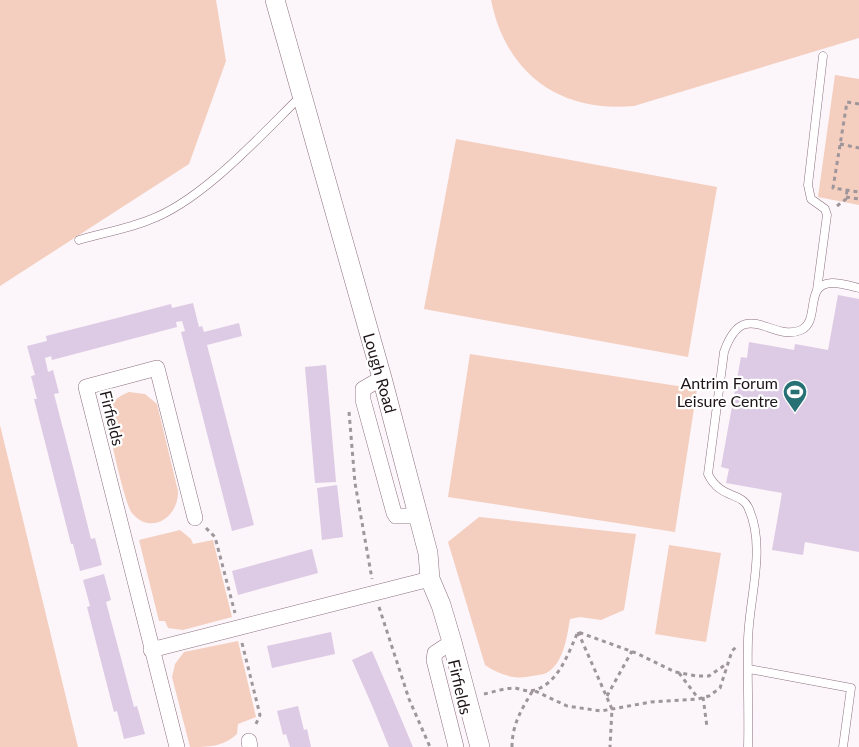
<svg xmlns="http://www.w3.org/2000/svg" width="859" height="747" font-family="Lato,sans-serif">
	<rect width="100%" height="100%" fill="#fcf5f9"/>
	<path fill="#f4cfbf" d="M0,0H216L226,61L189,164L0,286Z
		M491,0H859V38L634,106C560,113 506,74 491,0Z
		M835,75L859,79V205L818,197Z
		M456,139L717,187L688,357L424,309Z
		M470,354L697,389L675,532L448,497Z
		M129,392L145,394L157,404L178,491C179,517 151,536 132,513C125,505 106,423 108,413C111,401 119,396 129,392Z
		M0,425L78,747H0Z
		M479,517L636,534L624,610L601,620L580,617L570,619C567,636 564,662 548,672C544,675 537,675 532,676C514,680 500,675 485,665L448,542Z
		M180,530L191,539L193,544L213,540L232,617L183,630L168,628L165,621H159L139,540Z
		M669,545L721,553L706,642L655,634Z
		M238,641L256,717L238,724L237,734C223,747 208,747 190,747L172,677L175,664L184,652Z"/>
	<path fill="#ddcae4" d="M838,295L859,299V552L805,542L803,555L772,550L782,493L726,483L729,469L721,467L741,357L747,358L749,342L794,350L795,344L828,350Z
		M193,303L199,327L202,326L204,332L239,323L242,336L207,345L254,525L232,531L181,332L185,331L182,321L176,322L177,327L52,360L51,356L45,358L48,372L53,370L59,393L54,394L73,467L91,539L95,538L102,565L80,571L73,544H71L34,399H37L31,376L35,375L27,346L47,341L46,336L125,316L171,304L172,308Z
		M326,365L336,482L315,483L305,367Z
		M337,485L343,537L322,540L317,488Z
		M312,549L318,573L238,595L232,571Z
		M104,574L111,600L106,602L134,707L137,706L145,734L124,739L117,711L114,712L87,607L90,606L83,580Z
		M331,632L335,654L272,668L267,646Z
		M372,651L394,702L413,747H389L374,710L352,660Z
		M298,706L304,730L307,729L311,747H290L286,734L283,735L277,711Z"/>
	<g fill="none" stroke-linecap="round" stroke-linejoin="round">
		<defs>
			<path id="service" d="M79,240C102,233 127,229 149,220C202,201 261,135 301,96
				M817,290L827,215L825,209L811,199L808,185L823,56
				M749,669L851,688L843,747
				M748,747C749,711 747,675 748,640C749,597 767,547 748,507C741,492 720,499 708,474L724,352C744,295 772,343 801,330C821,321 803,284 832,283C841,283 851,286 859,288"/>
			<path id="minor" d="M382,378L363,389V400L394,513L396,516H418
				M452,642L435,653L434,660L456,747
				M151,650L430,579
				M249,741L250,747
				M177,747L86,387L157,368L195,518"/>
			<path id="tertiary" d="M275,0L382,378L428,553L430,579L441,605L452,642L480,747"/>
		</defs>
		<use href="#service" stroke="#8c707f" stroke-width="9"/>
		<use href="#minor" stroke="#8c707f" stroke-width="16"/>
		<use href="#tertiary" stroke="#8c707f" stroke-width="20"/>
		<path stroke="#9e969a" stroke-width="3" stroke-dasharray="4 4" stroke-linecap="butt" d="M859,104L847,102L833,188L859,192
			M840,144L859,148
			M846,197L859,199
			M837,206L846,199L847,190
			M349,412L355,483L372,579
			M206,528L215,537L235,613
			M379,607L409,699L430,747
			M578,632L612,709L610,747
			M242,643L260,715L255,726
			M679,673L698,698
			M484,694C493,692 505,688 515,688C520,689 525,691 530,691C558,687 568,653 578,632L636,653L675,672L696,676H709L728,663
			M607,696L632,651
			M703,697L707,727
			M512,747C512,724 522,709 533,690L567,706L601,711L651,702L698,699L709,696L720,688L732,651L736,647"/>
		<use href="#service" stroke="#fff" stroke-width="8"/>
		<use href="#minor" stroke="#fff" stroke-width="15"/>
		<use href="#tertiary" stroke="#fff" stroke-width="19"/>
	</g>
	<defs>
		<symbol id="stadium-pin" viewBox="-11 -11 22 30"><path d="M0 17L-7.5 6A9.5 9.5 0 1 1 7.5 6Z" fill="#277175" stroke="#fff"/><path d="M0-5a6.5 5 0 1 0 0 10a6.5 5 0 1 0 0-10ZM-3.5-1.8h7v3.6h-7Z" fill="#fff"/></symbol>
	</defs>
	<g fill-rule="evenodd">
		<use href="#stadium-pin" x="781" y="378" width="28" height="38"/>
	</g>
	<g text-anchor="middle" stroke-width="4.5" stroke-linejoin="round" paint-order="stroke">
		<g font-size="16" fill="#1e1419" stroke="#fff">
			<text transform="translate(380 373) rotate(74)" y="6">Lough Road</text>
			<text transform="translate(112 418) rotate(76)" y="6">Firfields</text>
			<text transform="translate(460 687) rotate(77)" y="6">Firfields</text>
		</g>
		<g font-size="16" fill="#1e1419" stroke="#fff" text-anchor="end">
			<text x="778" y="389">Antrim Forum<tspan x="778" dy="18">Leisure Centre</tspan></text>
		</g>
	</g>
</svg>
